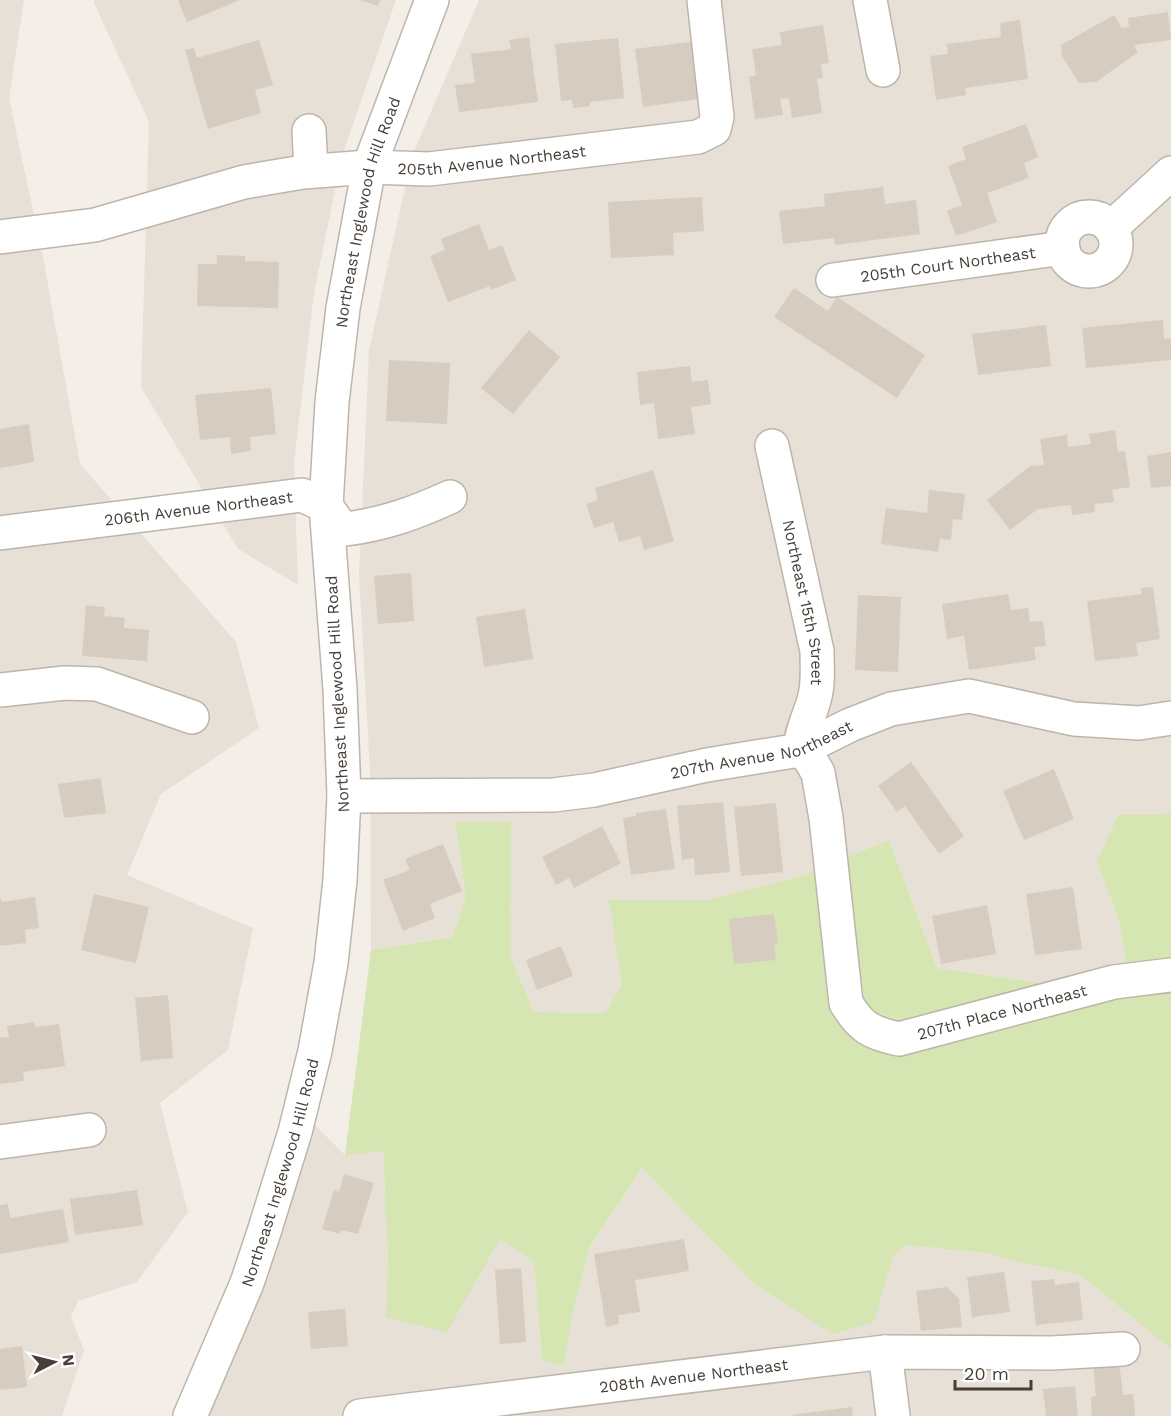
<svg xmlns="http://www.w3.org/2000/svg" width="1171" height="1416" font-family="'Work Sans',sans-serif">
	<rect width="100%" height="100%" fill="#f3eee8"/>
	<path fill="#e7e0d6" d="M0,0H24L9,98L43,257L80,464L236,642L259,728L161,794L127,875L253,928L228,1050L160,1103L188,1212L137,1282L78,1301L71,1317L84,1350L62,1416H0Z
		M95,0H396L342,156L314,293L294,463L298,585L238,549L141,387L149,122L94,3Z
		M479,0H1171V814L1118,815L1097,861L1119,921L1132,996L937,968L889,840L804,875L708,900H610L622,984L605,1013L534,1012L510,955L511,822L455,823L466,897L452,937L371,950L370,770L359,576L369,350L412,156Z
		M311,1121L345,1155L383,1150L388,1261L387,1317L447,1331L499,1238L534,1262L542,1360L564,1365L572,1316L589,1248L642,1168L752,1282L874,1322L893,1257L905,1245L987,1253L1012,1261L1079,1274L1171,1349V1416H206Z"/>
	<path fill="#d5e6b2" d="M1171,814V1349L1079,1274L1012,1261L987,1253L905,1245L893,1257L874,1322L833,1334L752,1282L642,1168L589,1248L572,1316L564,1366L542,1360L534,1262L500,1239L447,1332L386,1317L388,1261L383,1151L345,1155L371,950L452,937L466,897L455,822H511L510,955L534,1012L605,1013L622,984L609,900H708L804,875L889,840L937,968L1132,996L1119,921L1097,861L1118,815Z"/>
	<path fill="#d7ccc0" d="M178,0H240L187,22Z
		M360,0H380L378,6Z
		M1168,12L1171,40L1134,45L1138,52L1096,82L1079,83L1062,56L1061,45L1114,15L1122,28L1129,27L1128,18Z
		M1020,20L1028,79L965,88L966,95L936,100L930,56L948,54L947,44L1001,37L1000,23Z
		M823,25L829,63L821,64L823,78L817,79L822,113L792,118L789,98L780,99L783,115L755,119L749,77L756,75L752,49L782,45L780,32Z
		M529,37L538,102L459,112L455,85L475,83L471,54L511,49L509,40Z
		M618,38L624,98L590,102V106L573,108L572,100L561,101L555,44Z
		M259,40L273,85L255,90L261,113L208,129L185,50L194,48L197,58Z
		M697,41L705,98L643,107L635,49Z
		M1026,124L1038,157L1024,163L1029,178L987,193L997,222L956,236L947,211L962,205L948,166L966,159L962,147Z
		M883,187L885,204L916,200L920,234L835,245L834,238L783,244L779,211L825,206L824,194Z
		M702,197L704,231L673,233L674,255L611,258L608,202Z
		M479,224L489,250L502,245L516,280L491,290L490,286L448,302L430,256L445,250L441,239Z
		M217,255L245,256V261L279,262L278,308L197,306L198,264H217Z
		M794,288L828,311L837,297L925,355L897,398L774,317Z
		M1163,320L1164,339L1171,338V360L1086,368L1082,328Z
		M1046,325L1051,366L978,375L972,334Z
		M529,330L560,357L513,414L481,388Z
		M389,360L450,363L447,424L386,421Z
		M690,366L692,382L708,380L711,404L691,407L695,434L658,439L654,403L640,405L637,372Z
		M271,388L276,434L250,437L251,451L231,454L230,437L200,440L195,395Z
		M29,424L34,462L0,468V429Z
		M1115,430L1118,452L1125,451L1130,487L1112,490L1114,502L1094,504L1095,512L1072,515L1071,505L1038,509L1010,530L987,500L1030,466L1044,465L1040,439L1067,435L1068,447L1091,444L1089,434Z
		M1171,452V486L1151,488L1147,456Z
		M653,470L674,541L644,550L640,536L619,542L613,522L594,528L586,504L598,500L595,488Z
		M929,490L965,494L962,520L953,519L951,540L940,539L938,552L881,544L886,508L927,513Z
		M411,573L414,621L378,624L374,576Z
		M1153,587L1160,639L1136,643L1138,656L1095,661L1087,601L1142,594L1141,588Z
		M1008,594L1011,610L1028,608L1030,622L1043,621L1046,646L1034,647L1036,660L969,670L964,636L947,639L942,604Z
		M858,595L901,597L898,672L855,670Z
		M86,605L105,607L104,616L125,618L124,628L149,630L147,661L82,656Z
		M525,609L533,659L484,667L476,617Z
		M911,762L964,836L939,854L905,806L897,812L878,786Z
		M1054,769L1074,819L1024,840L1003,791Z
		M101,778L106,813L64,818L58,784Z
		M723,802L730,872L695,875L694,858L682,860L677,806Z
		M776,803L783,872L741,876L734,807Z
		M666,809L675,869L631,875L623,818L636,816V813Z
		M602,826L621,863L574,888L569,878L556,885L542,857Z
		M443,844L462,891L430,904L435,918L403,931L383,880L410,870L405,859Z
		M1073,887L1082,949L1035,955L1026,894Z
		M94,894L149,907L136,963L81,950Z
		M0,897L2,902L35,897L39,928L25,930L26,943L0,946Z
		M987,905L996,954L941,964L932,916Z
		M774,914L778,943L774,944L776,960L734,964L729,919Z
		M561,946L573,976L537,990L526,960Z
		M168,995L173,1058L141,1061L135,998Z
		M34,1022L35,1027L59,1024L65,1066L23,1072L24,1081L0,1084V1038L9,1037L7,1026Z
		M344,1174L374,1183L358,1234L341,1230L340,1234L322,1229L334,1190L339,1192Z
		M137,1190L143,1225L75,1235L70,1199Z
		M8,1204L10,1218L63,1209L69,1242L0,1254V1205Z
		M684,1239L689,1271L635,1280L640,1312L618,1315L619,1324L606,1327L594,1254Z
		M521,1268L526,1342L500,1344L495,1270Z
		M1004,1272L1010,1312L972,1317L967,1277Z
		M1054,1279L1055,1285L1079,1282L1083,1320L1036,1325L1031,1281Z
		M947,1287L959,1299L962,1327L921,1331L916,1291Z
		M345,1309L348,1346L311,1349L308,1312Z
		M22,1346L27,1387L0,1390V1349Z
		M1119,1361L1123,1395L1133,1394L1135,1416H1092L1091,1397L1096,1396L1093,1364Z
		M1075,1386L1078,1416H1046L1043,1389Z
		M852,1407L853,1416H791V1415Z"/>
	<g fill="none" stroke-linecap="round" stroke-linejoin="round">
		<defs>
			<g id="minor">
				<path d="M870,0L883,70"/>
				<path d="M309,131L311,171"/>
				<circle cx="1089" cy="244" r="27"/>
				<path d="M1111,228L1171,173"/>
				<path id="s1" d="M0,237L95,225L244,182L303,172L369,167L429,169L698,137L714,129L717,117L704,0"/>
				<path id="s2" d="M833,280L1063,248"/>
				<path id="s3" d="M772,446L817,651C817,667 819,684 814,700C809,718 801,731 800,750L810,759L818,773L826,818L846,1003C861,1028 871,1033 899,1039L1114,982L1171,975"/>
				<path id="s4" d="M0,533L302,495L326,506L338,523L346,529C385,524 415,513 450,497"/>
				<path d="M0,690L65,683L97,684L192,717"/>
				<path id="s5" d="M344,796L553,795L594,790L707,765L800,750L850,725L891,709L969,696L1074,719L1139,723L1171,718"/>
				<path d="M0,1142L89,1130"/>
				<path d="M885,1352L893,1416"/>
				<path id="s6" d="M190,1416L247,1283L264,1232L295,1132L315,1051L331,963L340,880L344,796L340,689L326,506L332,402L343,308L369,167L432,0"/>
				<path id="s7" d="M360,1416L885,1352L1052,1353L1123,1349"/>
			</g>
		</defs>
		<use href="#minor" stroke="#beb5aa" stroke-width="36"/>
		<use href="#minor" stroke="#fff" stroke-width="33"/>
	</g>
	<g text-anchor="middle" stroke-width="4.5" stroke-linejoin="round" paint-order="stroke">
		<g font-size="16" fill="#463e37" stroke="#fff">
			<text dy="6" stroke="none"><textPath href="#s1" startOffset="500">205th Avenue Northeast</textPath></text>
			<text dy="6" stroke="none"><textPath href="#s6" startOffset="1232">Northeast Inglewood Hill Road</textPath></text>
			<text dy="6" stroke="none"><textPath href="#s2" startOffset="116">205th Court Northeast</textPath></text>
			<text dy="6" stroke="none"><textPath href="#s4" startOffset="200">206th Avenue Northeast</textPath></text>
			<text dy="6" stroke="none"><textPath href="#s3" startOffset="160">Northeast 15th Street</textPath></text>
			<text transform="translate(337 694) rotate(-93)" y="6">Northeast Inglewood Hill Road</text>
			<text dy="6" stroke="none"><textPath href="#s5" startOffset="423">207th Avenue Northeast</textPath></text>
			<text dy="6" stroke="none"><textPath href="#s3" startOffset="746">207th Place Northeast</textPath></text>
			<text dy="6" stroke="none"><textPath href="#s6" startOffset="260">Northeast Inglewood Hill Road</textPath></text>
			<text dy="6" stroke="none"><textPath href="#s7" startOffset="336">208th Avenue Northeast</textPath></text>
		</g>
	</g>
	<g transform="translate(54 1362) rotate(83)" stroke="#ffffff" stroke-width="4.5" paint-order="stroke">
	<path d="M0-4.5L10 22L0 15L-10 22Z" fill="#463e37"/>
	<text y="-9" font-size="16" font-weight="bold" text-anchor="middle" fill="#463e37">N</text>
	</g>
	<path d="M955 1380v9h76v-9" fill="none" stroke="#463e37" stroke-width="3"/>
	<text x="964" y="1380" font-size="18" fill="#463e37" stroke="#ffffff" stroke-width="4.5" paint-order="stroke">20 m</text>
</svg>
